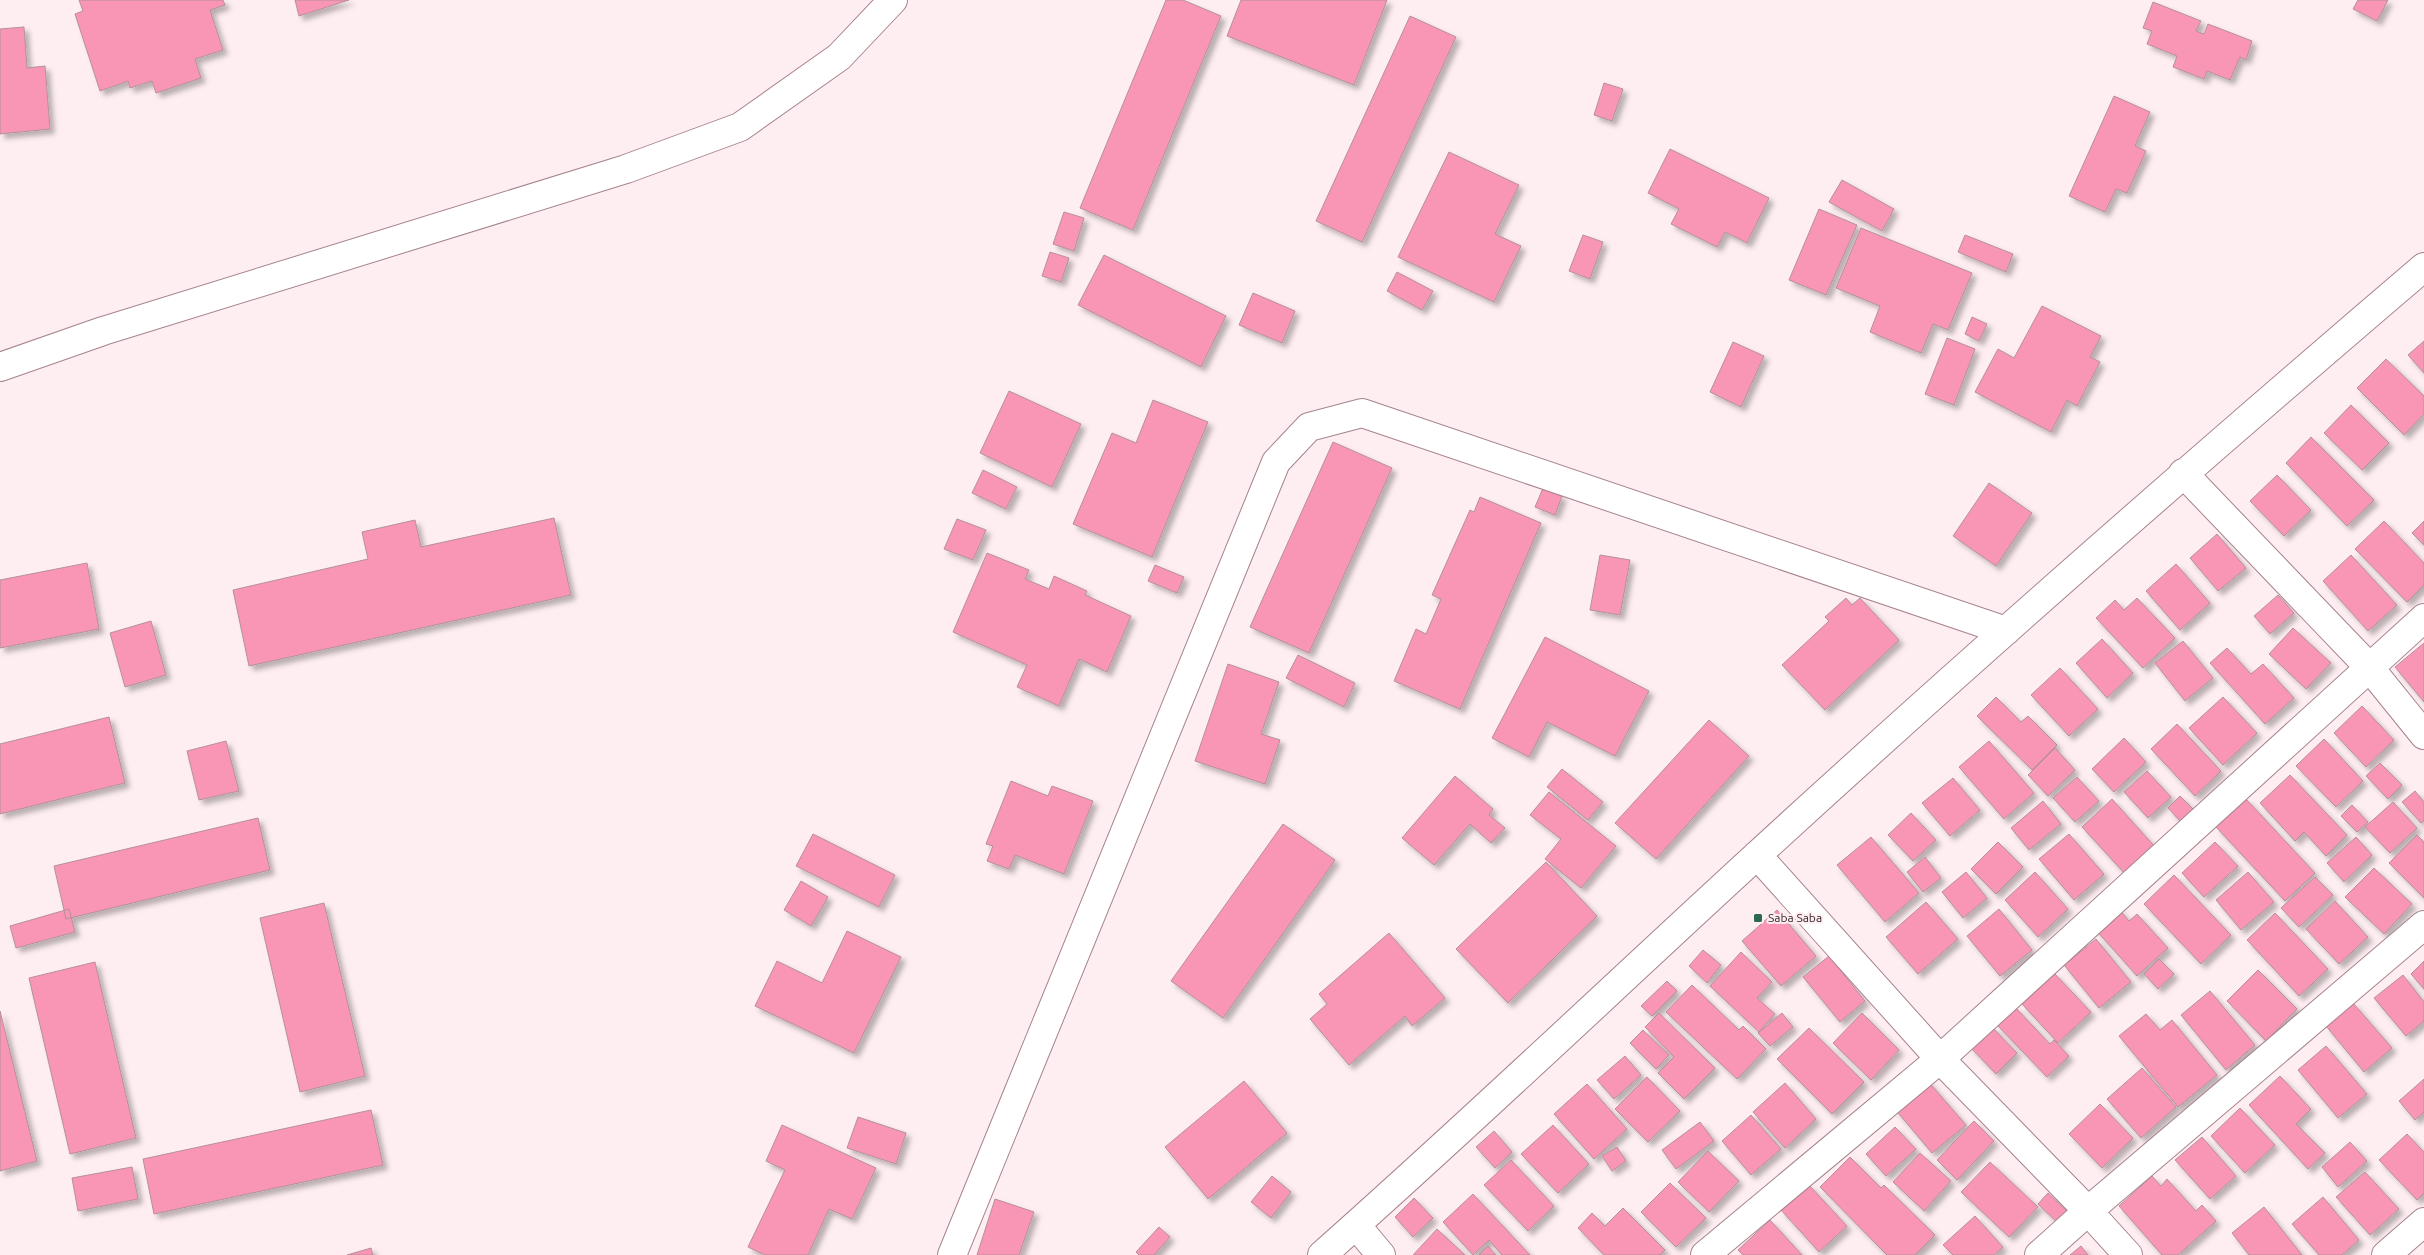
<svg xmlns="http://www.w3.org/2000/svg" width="2424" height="1255" font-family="Ubuntu,sans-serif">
	<defs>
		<filter id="shadow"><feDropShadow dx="4.5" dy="4.5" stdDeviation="2.5" flood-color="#0004"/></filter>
	</defs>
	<rect width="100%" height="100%" fill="#feeef2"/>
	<path fill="#f995b5" stroke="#b4909a" filter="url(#shadow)" d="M79,0H223L225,5L210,10L223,50L195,59L201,78L156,93L152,81L130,88L128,81L100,91L75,14L83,11Z
		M295,0H349L299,16Z
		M1166,0H1183L1221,16L1133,230L1080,208Z
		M1241,0H1387L1354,85L1227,36Z
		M2358,0H2388L2377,21L2353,9Z
		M2153,2L2201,21L2196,31L2204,34L2208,24L2252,41L2246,60L2240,57L2230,80L2207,71L2204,79L2173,67L2177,56L2147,44L2152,31L2143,28Z
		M1410,16L1456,37L1362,242L1316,221Z
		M24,27L27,68L45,66L50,129L0,134V29Z
		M1604,83L1623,89L1612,121L1594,115Z
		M2114,96L2150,112L2135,146L2146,151L2127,193L2116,189L2105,212L2069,196Z
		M1670,149L1769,198L1747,243L1725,232L1717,247L1671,224L1679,209L1648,193Z
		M1449,152L1519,185L1495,234L1521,246L1494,302L1398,257Z
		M1842,180L1894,209L1882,231L1829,202Z
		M1819,209L1857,225L1826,295L1789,280Z
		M1064,212L1084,218L1074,251L1053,244Z
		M1861,228L1972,273L1948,330L1933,324L1921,353L1870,332L1880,306L1836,288Z
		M1583,235L1603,242L1590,279L1569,271Z
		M1965,235L2013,254L2006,272L1958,252Z
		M1050,252L1069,258L1061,282L1042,276Z
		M1104,255L1226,316L1201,367L1078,305Z
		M1397,272L1433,291L1422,310L1387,291Z
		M1253,293L1295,311L1282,343L1239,325Z
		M2042,306L2101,336L2090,357L2100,362L2077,406L2067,400L2051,432L1975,392L1998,349L2014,358Z
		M1972,317L1987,324L1979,341L1965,334Z
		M1947,338L1975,349L1954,405L1925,394Z
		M2424,341V373L2408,355Z
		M1733,342L1764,356L1741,407L1710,392Z
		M2386,359L2424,396V414L2404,435L2357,388Z
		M1009,391L1081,424L1052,487L980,453Z
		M1153,400L1208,422L1152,557L1073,524L1112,433L1136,443Z
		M2351,405L2389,443L2362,470L2324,433Z
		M2311,437L2374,500L2347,526L2286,463Z
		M1333,442L1392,468L1309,653L1250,627Z
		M983,470L1017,487L1006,509L972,493Z
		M2277,475L2311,510L2284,536L2250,501Z
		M1989,483L2032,513L1996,566L1953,536Z
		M1543,488L1562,496L1555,515L1535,507Z
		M1480,497L1541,523L1460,709L1394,681L1416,629L1426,634L1441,599L1432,595L1470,510L1474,512Z
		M554,518L571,595L249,666L233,590L368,559L362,532L415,520L421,547Z
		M957,519L986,530L973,560L944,549Z
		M2384,521L2424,563V585L2407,602L2355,549Z
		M2424,521V545L2412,533Z
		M2217,534L2246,568L2218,591L2190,558Z
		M987,553L1029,570L1025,579L1049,589L1054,576L1087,591L1085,595L1131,616L1107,672L1079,659L1059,706L1017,687L1027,665L953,632Z
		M1600,555L1630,560L1620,615L1590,610Z
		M2351,555L2397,605L2368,631L2323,581Z
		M87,563L99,629L0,648V580Z
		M2176,564L2210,603L2180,630L2146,591Z
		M1155,565L1184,577L1177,593L1148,581Z
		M2278,595L2294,613L2270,634L2254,616Z
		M1846,598L1852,605L1860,598L1899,640L1825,710L1782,665L1829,621L1825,617Z
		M2137,598L2175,638L2143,668L2096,618L2115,600L2124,610Z
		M151,621L166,675L125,687L110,633Z
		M2293,628L2331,663L2306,689L2269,654Z
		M1545,637L1649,691L1615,756L1547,722L1529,757L1492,738Z
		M2102,639L2133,673L2107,698L2076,663Z
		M2183,641L2213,678L2185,701L2155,663Z
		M2424,643V702L2395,667Z
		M2227,648L2251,674L2263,664L2294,698L2265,724L2210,663Z
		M1298,655L1355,683L1344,707L1286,678Z
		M1228,664L1279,682L1261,734L1280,740L1265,784L1195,761Z
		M2060,668L2098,709L2069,736L2031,695Z
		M1996,697L2021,722L2028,716L2057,745L2032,770L1977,716Z
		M2223,697L2257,733L2223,765L2189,728Z
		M2362,706L2394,740L2366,767L2334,733Z
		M109,717L125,783L0,814V744Z
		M1709,720L1749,756L1656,859L1615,823Z
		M2177,724L2221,771L2195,796L2151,749Z
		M2124,738L2146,762L2114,792L2092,769Z
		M2324,739L2363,781L2336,807L2296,766Z
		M226,741L239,791L199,800L187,751Z
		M1989,741L2034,793L2004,819L1959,767Z
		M2055,748L2075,770L2048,796L2028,775Z
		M2380,763L2402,785L2388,799L2366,776Z
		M1562,769L1603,802L1588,820L1547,787Z
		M2147,771L2171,797L2148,818L2124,792Z
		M2290,775L2347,835L2326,856L2304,832L2295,841L2260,803Z
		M1455,776L1493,809L1489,815L1505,828L1491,843L1470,824L1434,865L1402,838Z
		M2077,777L2099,801L2075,822L2053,798Z
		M1953,778L1980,810L1950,836L1922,803Z
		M1011,781L1048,796L1052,786L1093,801L1064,874L1015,855L1009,869L987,861L993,846L986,844Z
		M2415,791L2424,802V820L2421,823L2402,802Z
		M1549,792L1616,846L1581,888L1545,859L1561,839L1530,815Z
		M2180,796L2194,810L2181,822L2168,808Z
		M2112,799L2156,848L2126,875L2082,827Z
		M2246,799L2315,873L2285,901L2216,827Z
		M2043,801L2061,824L2029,850L2011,828Z
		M2393,802L2417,828L2390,853L2365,827Z
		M2352,805L2368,822L2357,832L2341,816Z
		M1911,813L1936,840L1913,861L1888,835Z
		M258,818L270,870L66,919L54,866Z
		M1283,824L1335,860L1223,1018L1171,981Z
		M813,834L895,875L879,907L796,866Z
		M2069,834L2104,874L2074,900L2039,859Z
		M2417,835L2424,842V898L2389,863Z
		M1871,837L1919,893L1885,922L1837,865Z
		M2356,837L2372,855L2344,882L2327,863Z
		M1998,842L2023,867L1996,894L1971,869Z
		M2215,842L2238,866L2204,897L2182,873Z
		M1925,857L1941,878L1923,892L1907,872Z
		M1546,862L1597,916L1508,1003L1456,949Z
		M2374,868L2412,904L2384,934L2345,897Z
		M1966,872L1987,898L1963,918L1942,892Z
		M2035,872L2068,909L2038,937L2005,900Z
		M2248,872L2274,902L2241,930L2216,900Z
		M2174,875L2231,935L2201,964L2144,904Z
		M2315,877L2333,895L2299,927L2281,908Z
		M801,881L828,897L811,926L784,910Z
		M2335,901L2368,937L2339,964L2306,929Z
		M1926,902L1958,939L1918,974L1886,937Z
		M324,903L365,1076L300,1092L260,918Z
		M2118,908L2129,921L2137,914L2168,948L2137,976L2094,928Z
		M69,909L75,932L16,948L10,926Z
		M1999,909L2032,950L2000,976L1967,936Z
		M1777,910L1816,956L1781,986L1742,941Z
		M2275,913L2328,969L2299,996L2247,940Z
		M847,931L901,957L854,1053L755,1006L777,961L822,983Z
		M1389,933L1445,998L1412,1026L1405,1016L1349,1065L1310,1019L1327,1004L1319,994Z
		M2096,939L2131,982L2099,1008L2064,965Z
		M1703,950L1721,965L1707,983L1689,966Z
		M1741,952L1772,982L1757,998L1775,1014L1759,1032L1710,986Z
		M1829,956L1865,1001L1840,1022L1803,977Z
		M2159,959L2174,974L2158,989L2144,974Z
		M2424,961V989L2411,974Z
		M95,962L136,1138L70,1154L29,978Z
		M2258,970L2297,1009L2266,1041L2227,1001Z
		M2054,973L2091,1012L2058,1043L2022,1004Z
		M2403,975L2424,1002V1021L2406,1036L2374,998Z
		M1667,981L1677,991L1652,1016L1641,1006Z
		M1692,985L1739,1030L1743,1026L1766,1049L1737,1079L1666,1012Z
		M2210,991L2255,1045L2226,1070L2181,1015Z
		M2353,1003L2392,1048L2364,1072L2326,1026Z
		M2015,1007L2050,1044L2054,1040L2069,1056L2047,1077L1997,1025Z
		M0,1011L37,1161L0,1171Z
		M1659,1013L1715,1068L1684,1099L1658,1073L1674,1057L1645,1027Z
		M1782,1013L1793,1027L1770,1046L1758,1033Z
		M1862,1013L1899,1050L1871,1080L1833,1043Z
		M2146,1014L2160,1030L2172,1020L2217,1075L2178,1107L2119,1036Z
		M1991,1026L2017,1053L1996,1074L1969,1046Z
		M1809,1028L1864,1082L1832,1114L1777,1059Z
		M1643,1030L1669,1055L1656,1069L1630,1043Z
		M2326,1046L2367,1094L2338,1118L2298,1070Z
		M1625,1056L1641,1075L1614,1099L1597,1080Z
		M2142,1068L2176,1107L2141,1138L2107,1099Z
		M2280,1076L2311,1109L2296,1124L2325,1153L2308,1169L2249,1105Z
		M1647,1077L1680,1111L1648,1142L1615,1109Z
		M2424,1079V1112L2415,1120L2399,1101Z
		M1927,1080L1966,1125L1932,1153L1894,1108Z
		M1244,1081L1287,1133L1208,1199L1165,1147Z
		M1785,1083L1816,1119L1785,1148L1753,1112Z
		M1587,1084L1627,1129L1594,1159L1554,1114Z
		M2100,1104L2133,1138L2102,1168L2069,1134Z
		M2240,1108L2275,1145L2245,1173L2211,1136Z
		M371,1110L383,1165L154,1214L143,1159Z
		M1751,1115L1781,1149L1751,1175L1722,1141Z
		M858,1117L906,1133L896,1164L847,1148Z
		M1974,1121L1994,1141L1957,1180L1937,1160Z
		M1700,1122L1714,1141L1676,1169L1662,1150Z
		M782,1125L876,1168L852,1219L829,1209L808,1255H765L748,1247L785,1170L766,1161Z
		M1553,1125L1589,1164L1558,1193L1521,1154Z
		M1895,1127L1916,1149L1886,1176L1866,1154Z
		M1494,1131L1512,1152L1495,1168L1476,1147Z
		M2407,1134L2424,1152V1193L2417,1200L2379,1160Z
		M2202,1137L2236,1176L2210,1199L2175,1160Z
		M2350,1142L2367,1161L2338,1187L2322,1167Z
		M1617,1147L1626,1161L1612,1171L1602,1156Z
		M1708,1151L1739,1181L1709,1212L1678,1182Z
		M1920,1153L1951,1181L1924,1211L1893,1182Z
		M1850,1157L1881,1188L1884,1185L1935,1235L1915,1255H1887L1820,1187Z
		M1511,1160L1554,1206L1528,1231L1484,1185Z
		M1990,1162L2038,1207L2009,1237L1961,1192Z
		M132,1167L138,1199L78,1211L72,1178Z
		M2365,1172L2399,1209L2370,1235L2336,1197Z
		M1272,1176L1291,1192L1271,1218L1251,1202Z
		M2152,1176L2161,1186L2167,1179L2196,1211L2202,1205L2216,1221L2178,1255H2162L2119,1206Z
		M1670,1183L1706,1218L1676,1247L1641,1212Z
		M1809,1185L1847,1226L1819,1252L1781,1210Z
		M2048,1193L2071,1215L2061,1226L2038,1204Z
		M1473,1194L1530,1255H1502L1489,1240L1473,1255L1443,1222Z
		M2323,1197L2359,1240L2342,1255H2319L2292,1224Z
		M1414,1198L1433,1218L1413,1237L1395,1217Z
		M995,1199L1034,1212L1019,1255H977Z
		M2264,1207L2302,1255H2249L2232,1233Z
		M1623,1208L1665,1250L1660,1255H1604L1578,1228L1592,1213L1605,1226Z
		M1975,1216L2003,1247L1994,1255H1953L1943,1245Z
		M1770,1220L1802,1255H1743L1738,1250Z
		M1159,1227L1170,1237L1154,1255H1139L1136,1252Z
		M1437,1229L1465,1255H1413Z
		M1488,1246L1496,1255H1479Z
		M2081,1246L2088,1255H2070Z
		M371,1248L373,1255H347Z"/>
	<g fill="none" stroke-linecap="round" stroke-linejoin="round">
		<defs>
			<path id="minor" d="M0,367L103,331L626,169L740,127L839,57L893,0
				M2183,473L2369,667L2424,735
				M1757,855L1940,1059L2088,1211L2128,1255
				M1356,1225L1381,1255
				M952,1255L1276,462L1309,427L1362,413L2006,631
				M1322,1255C1469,1125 1610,990 1755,857C1974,656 2198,460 2424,267
				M1705,1255L1940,1059L2424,618
				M2039,1255L2088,1211L2424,925
				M2386,1255L2424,1222"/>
		</defs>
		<use href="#minor" stroke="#a7838d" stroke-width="30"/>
		<use href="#minor" stroke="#fff" stroke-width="28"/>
	</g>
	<rect fill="#2c6954" stroke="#feeef2" stroke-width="2" x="1753" y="913" width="10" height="10" rx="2.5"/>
	<g text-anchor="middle" stroke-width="4" stroke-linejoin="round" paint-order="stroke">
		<g font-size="12" fill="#2d1f23" stroke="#feeef2" text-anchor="start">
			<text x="1768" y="922">Saba Saba</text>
		</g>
	</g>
</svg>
